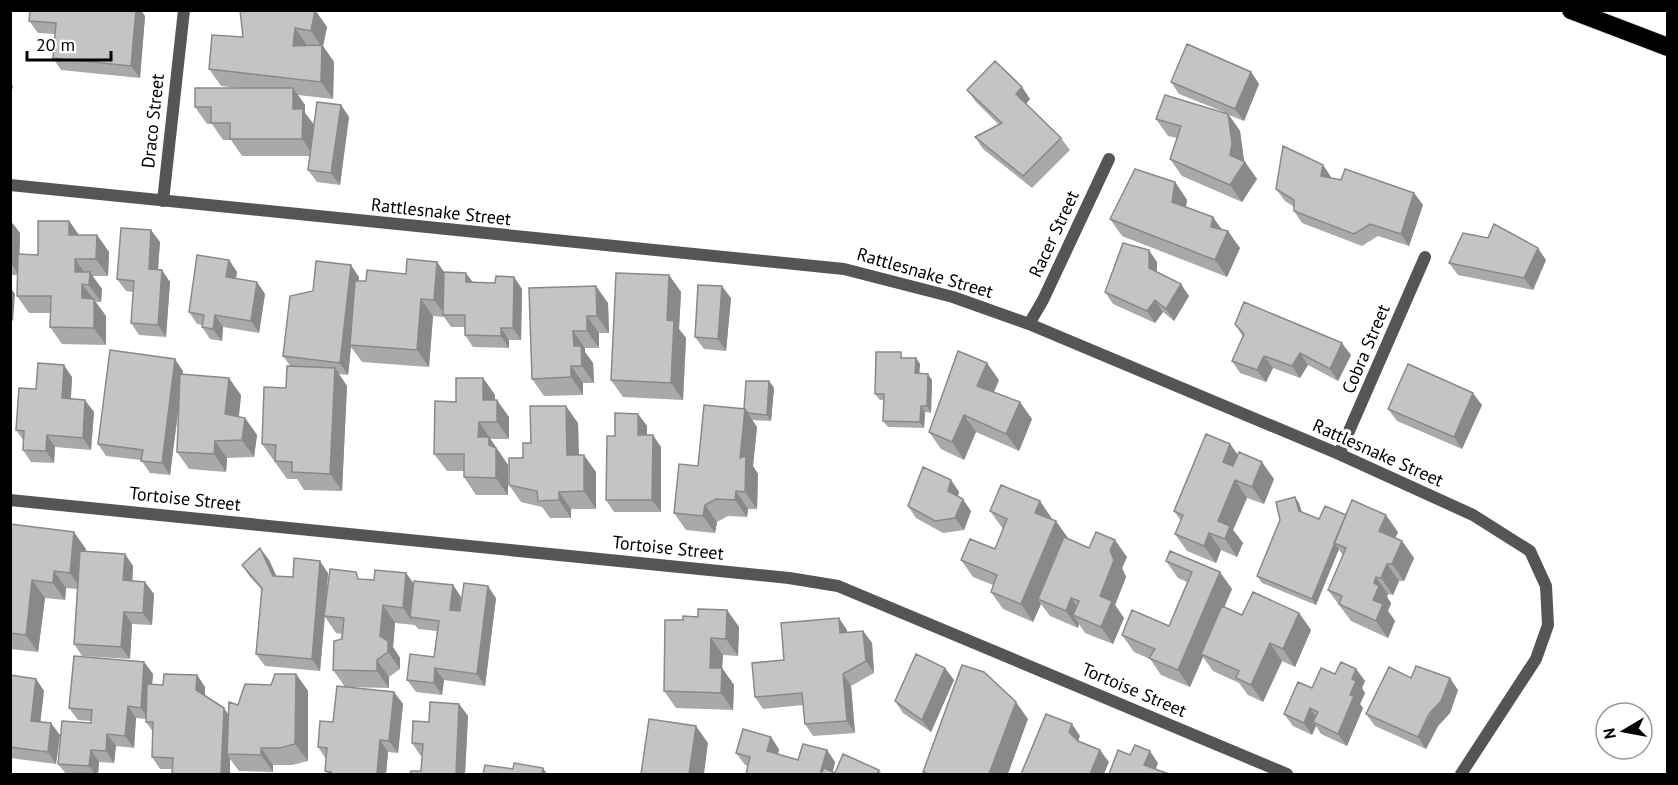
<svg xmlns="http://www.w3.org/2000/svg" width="1678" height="785" font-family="'PT Sans',sans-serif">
	<rect width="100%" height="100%" fill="#fff"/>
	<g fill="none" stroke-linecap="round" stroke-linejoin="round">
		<defs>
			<path id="highway" d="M1571,10L1668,47"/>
		</defs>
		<use href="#highway" stroke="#dbdbdb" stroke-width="20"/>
		<path stroke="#555" stroke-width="12" d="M10,185L844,269L953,297L1029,324L1339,454L1473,515L1530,551L1546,586L1548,625L1536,659L1461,774
			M163,201L184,10
			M1029,324L1043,300L1109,159
			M1339,454L1425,257
			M10,500L789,578L838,586L1287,774"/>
		<use href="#highway" stroke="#000" stroke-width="18"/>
	</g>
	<path fill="#a9a9a9" d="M315,10L327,27L323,46L334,62L333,99L298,95L305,105V113L314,125L341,105L349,117L340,185L317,182L308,170L310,156H242L231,140H223L212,124H207L195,107L239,88L221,86L209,69L243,37Z
		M145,16L140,78L61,70L53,58L55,34L38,33L29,21Z
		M1251,72L1259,84L1244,121L1229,115L1240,131L1244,161L1257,179L1242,202L1182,176L1170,159L1177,138L1168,136L1156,119L1224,112L1179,94L1171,82Z
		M1022,87L1030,99L1026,104L1061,138L1070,150L1032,188L983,149L975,137L999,125L976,102L967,90Z
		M1323,165L1331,177V178L1414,193L1423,205L1409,246L1378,236L1362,246L1302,223L1294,211V207L1285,201L1276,189Z
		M1175,182L1187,200L1186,207L1222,229L1240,248L1227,277L1122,236L1110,219Z
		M10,220L20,233L19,254L38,255L69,221L79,235H97L109,252L108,276H92L102,289L101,302H96L106,316V345L62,344L50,327L51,313H29L17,296V275H10Z
		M160,242L158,269L170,282L166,337L139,335L131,323L133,292L126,291L117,279Z
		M229,260L237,272L236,279L257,282L265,294L259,333L223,327L222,341L210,339L202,327V325L197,324L189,312Z
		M1546,260L1533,290L1458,275L1449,263Z
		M437,262L444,272L473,282L495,283L514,277L522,289L521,340H509V348L473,347L465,335V327H451L444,317L433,316L429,367L362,362L351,347L348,375L339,374L347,386L342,491L304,490L297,479H287L262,444L286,388L291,367L283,356L313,291L359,277V281H366L406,274Z
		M1157,262V272L1189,296L1174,321L1163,312L1155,323L1113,304L1105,292Z
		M669,275L681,292L679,329L686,338L683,400L623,397L611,380Z
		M529,288L608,303L609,333H599V348H585V352L593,363L594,383H583V395L544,396L532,379Z
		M731,298L726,351L704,349L695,337Z
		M1235,324L1351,355L1338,381L1308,365L1300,378L1273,368L1266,382L1240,373L1232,361L1243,337Z
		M905,358H916L920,364L919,373L932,380L931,413L925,412L924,428L888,427L883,421L884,400H880L875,394Z
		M183,371V374L241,395L239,417L245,418L257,435L254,457L227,458L226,472L189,469L177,452L179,406L170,475L150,473L141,460L106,456L98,444Z
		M72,377L71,399L94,412L91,450L55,447L54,463L31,462L23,450L24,441L16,430L36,389Z
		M483,378L495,395V400L509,417V439H491V440L508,465V495H476L464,477V471H447L434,454L456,402Z
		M999,380L994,392L1032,419L1019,451L976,432L964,460L941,449L929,432Z
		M769,381L774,388L771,421L752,420L757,427L753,466L758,474L757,509H748L747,517L728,516L717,522L715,533L686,530L674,513L744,409Z
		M1482,405L1462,449L1397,421L1388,409Z
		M638,414L647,426V435L661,447V512H614L606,500L615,436Z
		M578,423L579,455L596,472V509H571V518H550L542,507L521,502L509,485L531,443Z
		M1230,444L1238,455L1274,479L1264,504L1247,498L1233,530L1243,543L1237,557L1221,550L1216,563L1187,551L1175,534L1181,521L1174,511Z
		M951,480L959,492L958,496L971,511L964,530L943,533L916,518L908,506Z
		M1040,501L1052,519L1068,538L1089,548L1127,557L1122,568L1126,577L1115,605L1124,618L1113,644L1085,633L1079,624L1078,628L1050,616L1041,604L1033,622L1003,609L991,592L993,585L973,577L961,560L995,549L1003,529L990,511Z
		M1299,503L1302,512L1319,519L1346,515L1398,532L1395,538L1402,541L1414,558L1404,581H1399L1393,595L1388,594L1387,597L1391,603L1388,611L1395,621L1388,638L1351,621L1328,590L1343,556L1339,549L1316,605L1262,583L1257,576Z
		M10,524L86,549V551L125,554L133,566L132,581L154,594L152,625L132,624L130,659L82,656L74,644L77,589L66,588L65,600L45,598L38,652L10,649Z
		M260,548L269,560L276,576L293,577L328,573L326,598L361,579L374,580L406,573L414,584L453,585L461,597L460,611L496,598L485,686L444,680L442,695L416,692L407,680L434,657L437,631L418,629L415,625L395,623L393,647L400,658V669L389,677V688L349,687L394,692L403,704L398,753L388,752L386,774H328L325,771L326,759L318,747L333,722L345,687L333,670L342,634L336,633L325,617L320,671L265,666L256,654L262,590L250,577L242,565Z
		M1166,561L1232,589L1224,607L1242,615L1299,613L1311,630L1295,667L1282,661L1263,702L1248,695L1239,683L1213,671L1203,657L1190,687L1161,675L1150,659L1134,652L1122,635L1169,626L1187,582L1178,578Z
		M727,610L739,627L738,656L723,655L722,668L734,685L733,710L676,708L664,691L683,620Z
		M847,630V633L863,631L872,643L874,673L851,686L855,733L813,736L805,724L803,705L763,709L755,697L784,660Z
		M144,662L153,674L152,684L163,685L197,675L205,687V696L228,715L238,705L271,685L296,674L308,691V761L292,765H273V772L239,771L230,759V774H172V769H160L152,757L153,732L146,722V719L136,718L134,748L116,746L114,763L99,762L98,774H66L58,764L91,723V721L78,720L69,708Z
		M945,668L954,680L931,732L903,713L895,701Z
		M1356,669L1365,681L1362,688L1365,693L1360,704L1363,708L1347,746L1321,734L1316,726L1312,735L1293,726L1284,714L1312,688L1335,674Z
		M10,675L36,679L44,691L40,722L60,735L56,764L10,758Z
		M1411,678L1458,690L1450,713L1438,726L1426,749L1375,726L1366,714Z
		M459,704L468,716L465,774H410L421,771L422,756L420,755L412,743L429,722Z
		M779,749L778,754L798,760L827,750L835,762L833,772L835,773L879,770L882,774H746L748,766L745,765L736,753Z"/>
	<path fill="#898989" d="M136,10H141L145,16L140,78L131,66Z
		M315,10L327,27L323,46L334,62L333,99L321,82L322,47L311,31Z
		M295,28L307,45L293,46Z
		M1251,72L1259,84L1244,121L1235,109Z
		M10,83L13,86L10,98Z
		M1022,87L1030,99L1024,106L1016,94Z
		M293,88L305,105V113L315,126L314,156L302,139L293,109Z
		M341,105L349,117L340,185L331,173Z
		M1228,114L1240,131L1244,160V164L1245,162L1257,179L1242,202L1230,185V155Z
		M1323,165L1331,177L1329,188L1321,176Z
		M1175,182L1187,200L1184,219L1172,202Z
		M1414,193L1423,205L1409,246L1401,234Z
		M1213,217L1225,234L1228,231L1240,248L1227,277L1215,260L1211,227Z
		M10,220L20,233L19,275L10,262Z
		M69,221L81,238L69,235Z
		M151,230L160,242L157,281L149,269Z
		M97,235L109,252L108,276L96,259Z
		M1538,248L1546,260L1533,290L1524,278Z
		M1149,250L1157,262V280L1149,268Z
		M75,259L87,276L75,272Z
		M229,260L237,272L234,289L226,277Z
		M437,262L449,279L445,315L434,300Z
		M351,265L359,277L351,345H350L351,347L348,375L340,363Z
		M162,270L170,282L166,337L158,325Z
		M90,272L102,289L101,302L89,285Z
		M466,273L475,285L466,282Z
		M669,275L681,292L679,329L686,338L683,400L671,383L667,320Z
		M514,277L522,289L521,340L513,328Z
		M257,282L265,294L259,333L251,321Z
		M82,284L106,316V345L94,328L82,298Z
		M1181,284L1189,296L1174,321L1166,309Z
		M596,286L608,303L609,333L597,316Z
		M722,286L731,298L726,351L718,339Z
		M10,287L15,294L13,321L10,318Z
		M421,299L433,316L429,367L417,350Z
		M1155,300L1163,312L1155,323L1147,311Z
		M215,315L223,327L222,341L213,329Z
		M587,316L599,333V348L587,331Z
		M501,328L509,340V348L501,336Z
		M573,331L585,348V352L593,363L594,383L582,366L574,346Z
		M1342,343L1351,355L1338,381L1330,369Z
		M1300,353L1308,365L1300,378L1292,366Z
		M1264,356L1273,368L1266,382L1257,370Z
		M916,358L920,364L919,379L915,373Z
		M175,359L183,371L170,475L162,463Z
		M987,363L999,380L989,403L977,386Z
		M64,365L72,377L70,410L62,398Z
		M571,366L583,383V395L571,377Z
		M335,368L347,386L342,491L330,474Z
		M928,374L932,380L931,413L927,406Z
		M229,378L241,395L237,432L225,414Z
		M483,378L495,395V417L483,400Z
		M769,381L774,388L771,421L767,415Z
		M1473,393L1482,405L1462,449L1454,437Z
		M85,400L94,412L91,450L83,438Z
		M497,400L509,417V439L497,422Z
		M1020,402L1032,419L1019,451L1006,434Z
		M566,406L578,423L579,472L567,455Z
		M921,406L925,412L924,428L920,422Z
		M745,409L757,427L753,466L758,474L757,509L745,492L740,458Z
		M638,414L647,426V447L638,435Z
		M964,415L976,432L964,460L952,442Z
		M245,418L257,435L254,457L242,440Z
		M479,422L508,465V495L496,478L478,437Z
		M47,435L55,447L54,463L46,451Z
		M653,435L661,447V512L652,500Z
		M215,441L227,458L226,472L214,454Z
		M1230,444L1242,461L1235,479L1223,462Z
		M584,455L596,472V509L584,491Z
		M1262,462L1274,479L1264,504L1252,487Z
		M951,480L959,492L956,503L948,491Z
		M1235,480L1247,498L1233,530L1243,543L1237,557L1225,539L1218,521Z
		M736,491L748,509L747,517L735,500Z
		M559,492L571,509V518L559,500Z
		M1295,497L1299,503L1303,517L1299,511Z
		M963,499L971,511L964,530L955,518Z
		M1040,501L1052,519L1047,530L1035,513Z
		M705,505L717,522L715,533L703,516Z
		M1386,515L1398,532L1391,548L1379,531Z
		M1056,521L1068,538L1038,599L1041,604L1033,622L1021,604Z
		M74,532L86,549L82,590L70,573Z
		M1209,533L1221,550L1216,563L1204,546Z
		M1115,540L1127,557L1122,568L1126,577L1115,605L1124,618L1113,644L1101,627L1100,596L1110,550Z
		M1402,541L1414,558L1404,581L1392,564Z
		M1334,543L1339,549L1316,605L1312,599Z
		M260,548L269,560L282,588L273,576Z
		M125,554L133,566L132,592L123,580Z
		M320,561L328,573L320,671L312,659Z
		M1387,564L1399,581L1393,595L1381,578Z
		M54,571L66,588L65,600L53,583Z
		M1220,572L1232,589L1204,655L1201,654L1203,657L1190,687L1178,670Z
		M406,573L418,590L410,617L415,625L403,608Z
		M1376,577L1388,594L1387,597L1391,603L1388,611L1395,621L1388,638L1376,621L1373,600L1374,583Z
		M32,580L45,598L38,652L26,635Z
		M145,582L154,594L152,625L143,613Z
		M453,585L461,597L458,622L450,610Z
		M488,586L496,598L485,686L477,674Z
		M1071,598L1084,615H1073L1079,624L1078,628L1066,611Z
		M383,605L395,623L393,647L400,658V669L388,652L380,636Z
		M727,610L739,627L738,656L726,639Z
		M124,612L132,624L130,659L121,647Z
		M1299,613L1311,630L1295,667L1283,649Z
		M839,618L847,630L848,645L840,633Z
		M863,631L872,643L874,673L866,661Z
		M711,638L723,655L722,668L734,685L733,710L721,693L710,668Z
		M1270,643L1282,661L1263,702L1251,685Z
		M377,660L389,677V688L377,671Z
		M144,662L153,674L149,720L141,708Z
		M435,668L444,680L442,695L434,683Z
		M945,668L954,680L931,732L922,720Z
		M1356,669L1365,681L1362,688L1365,693L1360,704L1363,708L1347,746L1338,734L1350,695L1352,679Z
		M296,674L308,691V761L295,744Z
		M843,674L851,686L855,733L847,721Z
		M197,675L205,687V702L196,690Z
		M1450,678L1458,690L1450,713L1438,726L1426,749L1418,737Z
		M36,679L44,691L39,733L31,721Z
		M394,692L403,704L398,753L389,741Z
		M1016,702L1028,719L1008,774H989Z
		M459,704L468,716L465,774H456Z
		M128,706L136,718L134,748L125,736Z
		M224,708L232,720L227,754L230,759V774H221Z
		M1310,708L1318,720L1313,722L1316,726L1312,735L1304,723Z
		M51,723L60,735L56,764L48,752Z
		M1072,724L1080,736L1077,744L1069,732Z
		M696,726L708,743L704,774H689Z
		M107,734L116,746L114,763L106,751Z
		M771,737L779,749L776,763L767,751Z
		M380,740L388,752L386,774H377Z
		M261,748L273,765V772L261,755Z
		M91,750L99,762L98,774H95L89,766Z
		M827,750L835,762L832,774H820Z
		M1100,750L1109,762L1104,774H1090Z
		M1150,751L1158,763L1154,774L1144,765Z
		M543,768L547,774H542Z"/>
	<path fill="#c4c4c4" stroke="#898989" stroke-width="1.5" d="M30,10H136L131,66L53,58L56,23L29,21Z
		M240,10H315L311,31L295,28L293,46L322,45L321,82L209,69L212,35L243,37Z
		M1187,44L1251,72L1235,109L1171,82Z
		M995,61L1022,87L1016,94L1061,138L1023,176L975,137L1002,123L967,90Z
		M195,88H293V109H303L302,139H230V123H211V107H195Z
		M1165,95L1228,114L1232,143L1230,155L1245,162L1230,185L1170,159L1181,126L1156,119Z
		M317,102L341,105L331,173L308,170Z
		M1283,146L1323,165L1321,176L1341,180L1345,169L1414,193L1401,234L1370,224L1354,234L1294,211V200L1276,189Z
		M1135,169L1175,182L1172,202L1213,217L1211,227L1228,231L1215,260L1110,219Z
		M38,221H69V235H97L96,259H75V272H90L89,285L82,284V298L94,299V328L50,327L51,296H17L18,254L38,255Z
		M1494,224L1538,248L1524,278L1449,263L1463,233L1488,238Z
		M121,228L151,230L149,269L162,270L158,325L131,323L134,281L117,279Z
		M1123,243L1149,250V268L1181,284L1166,309L1155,300L1147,311L1105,292Z
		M197,255L229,260L226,277L257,282L251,321L215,315L213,329L202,327L204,315L189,312Z
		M407,259L437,262L434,300L421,299L417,350L350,345L355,281H366L367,270L406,274Z
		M316,261L351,265L340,363L283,356L290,296L313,291Z
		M444,272L466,273V282L495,283L496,276L514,277L513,328H501V336L465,335V315H443Z
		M616,273L669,275L667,320L674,321L671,383L611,380Z
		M698,285L722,286L718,339L695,337Z
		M596,286L597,316H587V331H573L574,346H581L582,366H571V377L532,379L529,288Z
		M1244,302L1342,343L1330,369L1300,353L1292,366L1264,356L1257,370L1232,361L1244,334L1235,324Z
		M110,350L175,359L162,463L141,461L143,450L98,444Z
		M958,351L987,363L977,386L1020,402L1006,434L964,415L952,442L929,432Z
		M876,352H901V358H916L915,373L928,374L927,406H921L920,422L883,421L884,394H875Z
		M38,363L64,365L62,398L85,400L83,438L47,435L46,451L23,450L24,431L16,430L19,388L36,389Z
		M1408,364L1473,393L1454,437L1388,409Z
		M287,366L335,368L330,474L292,472V462L275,461L276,445L262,444L264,387L286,388Z
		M180,374L229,378L225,414L245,418L242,440L215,441L214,454L177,452Z
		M456,378H483V400H497V422H479L478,437H489V445L496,448V478L464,477V454H434L435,401L456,402Z
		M746,381H769L767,415L748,413L745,409H744Z
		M704,405L745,409L740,458L746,456L745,492L736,491L735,500L716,499L705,505L703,516L674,513L679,464L698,466Z
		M530,406H566L567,455H584V491L559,492V500L538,501L537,491L509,485V458H523V443H531Z
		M615,413L638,414V435H653L652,500H606L607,436H615Z
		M1206,434L1230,444L1223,462L1233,466L1239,452L1262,462L1252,487L1235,480L1218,521L1230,526L1225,539L1209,533L1204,546L1175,534L1183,515L1174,511Z
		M923,467L951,480L948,491L963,499L955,518L935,521L908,506Z
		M1001,485L1040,501L1035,513L1056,521L1021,604L991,592L997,575L961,560L970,539L995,549L1007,519L990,511Z
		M1295,497L1299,511L1319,519L1325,506L1346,515L1312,599L1257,576L1280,520L1276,502Z
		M1352,500L1386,515L1379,531L1402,541L1392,564H1387L1381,578L1376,577L1374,583L1379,586L1373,600L1383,604L1376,621L1339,604L1342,596L1328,590L1346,548L1334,543Z
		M10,524L74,532L70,573L54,571L53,583L32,580L26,635L10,633Z
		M1096,532L1115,540L1110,550L1114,560L1100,596L1112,601L1101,627L1073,615L1079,601L1071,598L1066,611L1038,599L1064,537L1089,548Z
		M260,548L273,576L293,577L294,558L320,561L312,659L256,654L262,588L242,565Z
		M80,551L125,554L123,580L145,582L143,613L124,612L121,647L74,644Z
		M1170,551L1220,572L1178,670L1149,658L1155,649L1122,635L1132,610L1169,626L1192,572L1166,561Z
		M330,569L356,572L358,579L374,580L375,570L406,573L403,608L383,605L380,636L388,641V652L377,660V671L333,670L334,641L342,639L344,618L324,616Z
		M414,581L453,585L450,610L460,611L464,583L488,586L477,674L435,668L434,683L407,680L410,654L434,657L439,621L410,617Z
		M1253,592L1299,613L1283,649L1270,643L1251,685L1236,678L1239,671L1201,654L1222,606L1242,615Z
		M698,609L727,610L726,639L711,638L710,668H722L721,693L664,691L665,620H683V616L698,617Z
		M839,618L840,633L863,631L866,661L843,674L847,721L805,724L802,693L755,697L752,663L784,660L781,623Z
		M916,654L945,668L922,720L895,701Z
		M74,656L144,662L141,708L128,706L125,736L107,734L106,751L91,750L89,766L58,764L62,721L91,723L92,710L69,708Z
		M1341,662L1356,669L1352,679L1356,681L1350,695L1354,696L1338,734L1313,722L1318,712L1310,708L1304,723L1284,714L1298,682L1312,688L1321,668L1335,674Z
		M962,665L984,672L1016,702L989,774H929L923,772Z
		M1416,666L1450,678L1441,701L1429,714L1418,737L1366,714L1389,667L1411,678Z
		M164,674L197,675L196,690L224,708L221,774H172L173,758L152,757L153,722H146L147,684L163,685Z
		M275,674H296L295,744L280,748H261V755L227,754L229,702L238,705L245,684L271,685Z
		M10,675L36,679L31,721L51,723L48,752L10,747Z
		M337,686L394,692L389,741L380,740L377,774H331V772L325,771L327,748L318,747L320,721L333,722Z
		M430,702L459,704L456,774H410L411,771H421L423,744L412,743L413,721L429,722Z
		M1046,714L1072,724L1069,732L1078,741L1100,750L1090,774H1021Z
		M649,719L696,726L689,774H641Z
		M743,729L771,737L767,751L798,760L803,744L827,750L820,774H746L750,757L736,753Z
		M1135,745L1150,751L1144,765L1169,774H1109L1118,750L1130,755Z
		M843,754L879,770L877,774H821L824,768L835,773Z
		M514,763L543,768L542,774H483L485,765L513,769Z"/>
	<g text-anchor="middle" stroke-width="6" stroke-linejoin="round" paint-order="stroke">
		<g font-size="18" fill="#000" stroke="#fff">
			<text transform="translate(153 121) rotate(-84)" y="6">Draco Street</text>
			<text transform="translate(441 212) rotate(6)" y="6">Rattlesnake Street</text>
			<text transform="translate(1054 234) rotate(-65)" y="6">Racer Street</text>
			<text transform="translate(925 273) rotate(16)" y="6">Rattlesnake Street</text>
			<text transform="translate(1366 349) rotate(-67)" y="6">Cobra Street</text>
			<text transform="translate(1378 453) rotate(24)" y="6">Rattlesnake Street</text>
			<text transform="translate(185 499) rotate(6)" y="6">Tortoise Street</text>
			<text transform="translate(668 548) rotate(6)" y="6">Tortoise Street</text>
			<text transform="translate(1134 690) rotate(23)" y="6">Tortoise Street</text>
		</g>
	</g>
	<rect width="1678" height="785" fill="none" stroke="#000000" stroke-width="24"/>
	<g transform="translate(1624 731) rotate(260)"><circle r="28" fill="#ffffff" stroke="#999999" stroke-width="1.5"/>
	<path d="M0-4.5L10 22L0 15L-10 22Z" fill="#000000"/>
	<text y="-9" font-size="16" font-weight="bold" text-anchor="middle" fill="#000000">N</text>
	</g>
	<path d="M27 51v9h84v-9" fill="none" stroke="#000000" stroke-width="3"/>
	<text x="36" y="51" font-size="18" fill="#000000" stroke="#ffffff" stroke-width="4.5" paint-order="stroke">20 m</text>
</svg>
